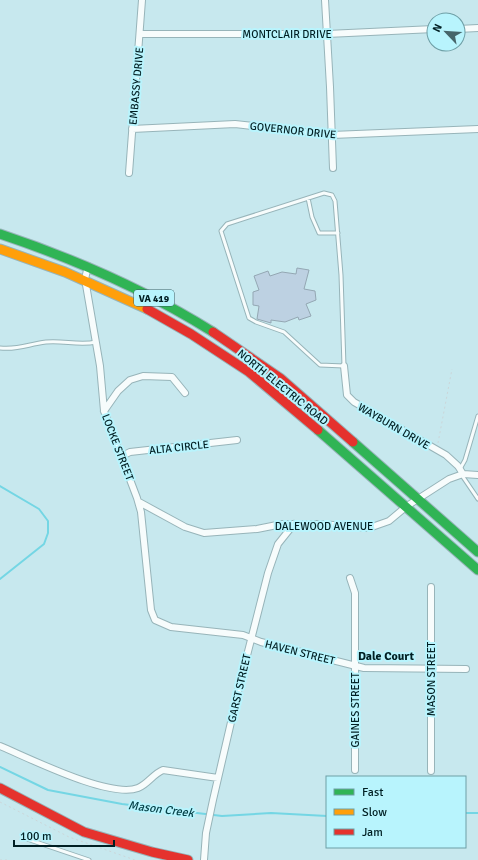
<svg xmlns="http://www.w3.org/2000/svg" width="478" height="860" font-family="Signika,sans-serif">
	<rect width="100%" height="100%" fill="#c7e8ee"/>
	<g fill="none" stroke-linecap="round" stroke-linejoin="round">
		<path stroke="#74d6e4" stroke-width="2" d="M0,486L39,509L48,521V533L44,544L0,579
			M0,767L48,790L122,804L222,816L271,813L327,816
			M465,813H478"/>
	</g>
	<path fill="#bdd1e2" stroke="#94a7b3" d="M297,268L309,270L304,289L315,291L316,300L306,304L311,316L299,320L298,317L285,322L271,320V323L257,319L259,306L253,305V292L259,290L254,276L268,271L270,276L282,272L296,274Z"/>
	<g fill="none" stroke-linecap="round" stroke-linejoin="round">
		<defs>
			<path id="lane" d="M324,193L332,195L335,201L341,275L344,366L320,365L284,332L256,322L249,318L221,231L227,224Z
				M308,198L312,217L319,233H338
				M0,348C20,350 28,344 46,342C63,340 79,346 96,342
				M460,469L465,460L478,416
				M461,474L478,499
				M27,839L89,860"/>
			<path id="street" d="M325,0L330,87L333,168
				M458,29L478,28
				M140,34H327L434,29
				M132,129L235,124L332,135L478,129
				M129,173L142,0
				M88,266L85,279L100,366L104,411L137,498L141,512L151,610L155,620L171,627L243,635L261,642L364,668L466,669
				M344,366L347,395L354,402L446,455L458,466L463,474
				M104,411L118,391L130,380L143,376L172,377L185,393
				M122,456L130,452L237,440
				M139,502L185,527L204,533L257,529L282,524H321L369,528L389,521L407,506L449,479L463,474L478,475
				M350,578L355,593V770
				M0,746C29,758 110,799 138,788C148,784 153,774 163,770L218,778
				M431,771V587
				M204,860L206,833L213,800L241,679L268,573L278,544L294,524"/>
			<path id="fast" d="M0,234C75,259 146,290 213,332
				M318,430L478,570
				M353,442L478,552"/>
			<path id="slow" d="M0,249L65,272L147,309"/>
			<path id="jam" d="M147,309L191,334L249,372L318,430
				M213,332L280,378L353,442
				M0,788L84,832L152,852L188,860"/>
		</defs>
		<use href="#lane" stroke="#97b4b9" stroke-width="5"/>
		<use href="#street" stroke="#97b4b9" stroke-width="8"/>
		<use href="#fast" stroke="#97b4b9" stroke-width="11"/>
		<use href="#slow" stroke="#97b4b9" stroke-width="11"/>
		<use href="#jam" stroke="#97b4b9" stroke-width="11"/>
		<path stroke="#cbd6d9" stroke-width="1" stroke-dasharray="2 3" stroke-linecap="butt" d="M438,443L452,369
			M0,802L69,837L135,860
			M0,860H7"/>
		<use href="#lane" stroke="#f7fcfc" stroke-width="3"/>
		<use href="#street" stroke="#f7fcfc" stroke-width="6"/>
		<use href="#fast" stroke="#30b455" stroke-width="9"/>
		<use href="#slow" stroke="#ff9f0a" stroke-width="9"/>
		<use href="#jam" stroke="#e5322d" stroke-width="9"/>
	</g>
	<g text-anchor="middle" stroke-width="4" stroke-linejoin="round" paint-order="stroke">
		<rect fill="#b8f4fd" stroke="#375f64" stroke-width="1" x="134" y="290" width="40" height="16" rx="3"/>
		<g font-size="10" font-weight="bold" fill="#001f23">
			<text x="154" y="302">VA 419</text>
		</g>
		<g font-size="11" fill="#001f23" stroke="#b8f4fd">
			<text x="287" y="38">MONTCLAIR DRIVE</text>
			<text transform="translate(136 86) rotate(-85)" y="4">EMBASSY DRIVE</text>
			<text transform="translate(293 130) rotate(6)" y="4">GOVERNOR DRIVE</text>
			<text transform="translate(283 387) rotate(39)" y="4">NORTH ELECTRIC ROAD</text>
			<text transform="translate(394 426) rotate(30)" y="4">WAYBURN DRIVE</text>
			<text transform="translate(118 447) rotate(69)" y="4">LOCKE STREET</text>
			<text transform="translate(179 447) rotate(-6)" y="4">ALTA CIRCLE</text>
			<text x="324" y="530">DALEWOOD AVENUE</text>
			<text transform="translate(300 652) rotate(14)" y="4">HAVEN STREET</text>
			<text transform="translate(431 679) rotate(-90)" y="4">MASON STREET</text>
			<text transform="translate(239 688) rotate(-77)" y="4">GARST STREET</text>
			<text transform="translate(355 710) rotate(-90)" y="4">GAINES STREET</text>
		</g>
		<g font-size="12" font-weight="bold" fill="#001f23" stroke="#b8f4fd">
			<text x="386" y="660">Dale Court</text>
		</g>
		<g font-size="12" font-style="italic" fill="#054148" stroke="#b8f4fd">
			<text transform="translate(161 809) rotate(7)" y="4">Mason Creek</text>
		</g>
	</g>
	<rect x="326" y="776" width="140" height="72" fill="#b8f4fd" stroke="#6e9fa6"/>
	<rect x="334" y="789" width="20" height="6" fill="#30b455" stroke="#6e9fa6"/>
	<text x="362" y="796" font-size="12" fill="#001f23">Fast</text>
	<rect x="334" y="809" width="20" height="6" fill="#ff9f0a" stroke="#6e9fa6"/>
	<text x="362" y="816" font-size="12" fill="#001f23">Slow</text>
	<rect x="334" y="829" width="20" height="6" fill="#e5322d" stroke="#6e9fa6"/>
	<text x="362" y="836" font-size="12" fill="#001f23">Jam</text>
	<g transform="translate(446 32) rotate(295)"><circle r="19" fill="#b8f4fd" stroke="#6e9fa6"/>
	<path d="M0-3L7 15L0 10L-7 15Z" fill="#46656a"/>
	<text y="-6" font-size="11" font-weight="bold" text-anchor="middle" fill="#001f23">N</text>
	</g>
	<path d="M14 840v6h100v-6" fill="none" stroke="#001f23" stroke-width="2"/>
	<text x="20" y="840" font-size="12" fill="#001f23" stroke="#b8f4fd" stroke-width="3" paint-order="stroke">100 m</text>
</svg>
